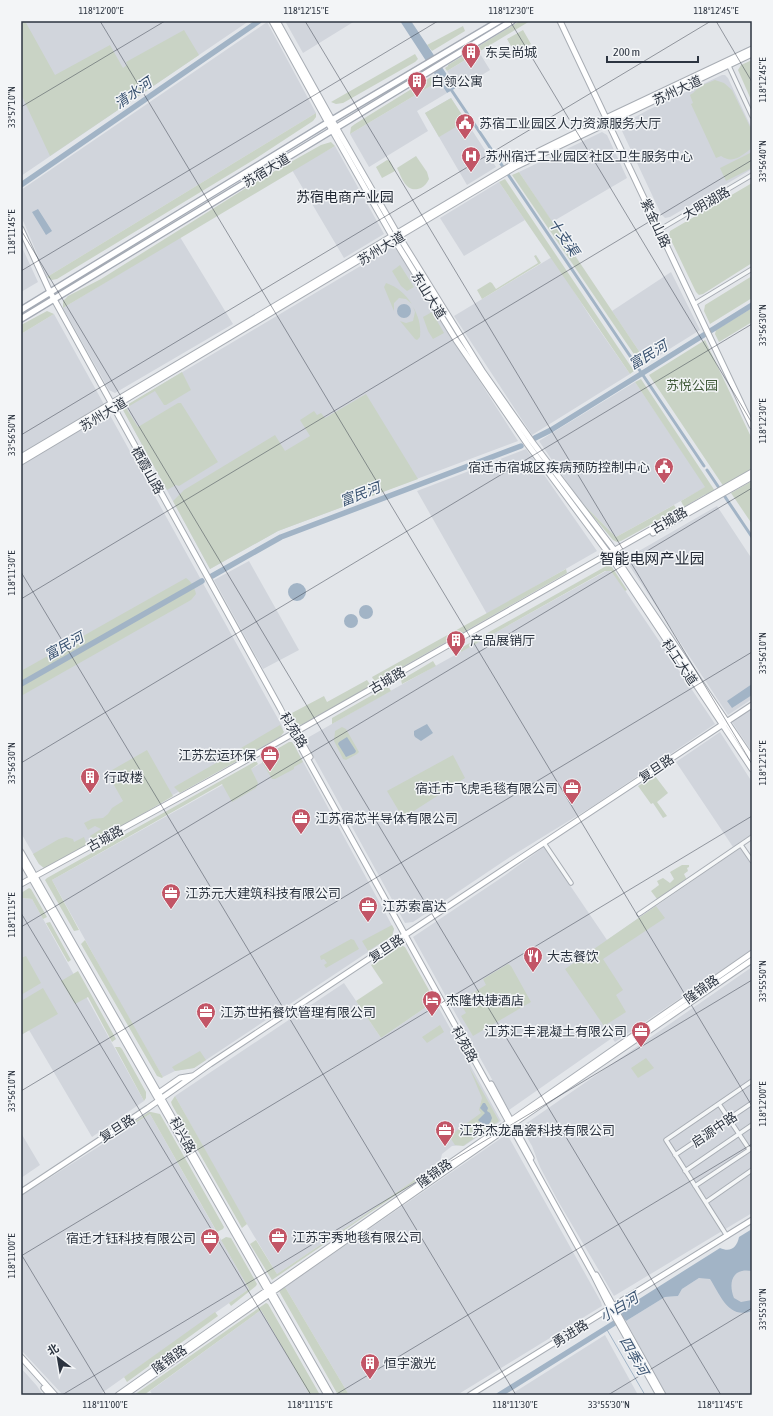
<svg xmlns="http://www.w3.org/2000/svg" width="773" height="1416" font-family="'Asap Condensed','Noto Sans SC',sans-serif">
	<rect width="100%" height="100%" fill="#e3e6ea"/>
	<path fill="#d1d5dc" d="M21,21H249L21,176Z
		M285,21H355L303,53Z
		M267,22L316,113L47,277L21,216V190Z
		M479,52L490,70L459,89L447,71Z
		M722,75H725L728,78L752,129V169L670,217L665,218L661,214L622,131V126L624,123L648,110Z
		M439,81L447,93L417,111L428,131L369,167L350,134Z
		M451,98L496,167L467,185L425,113Z
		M602,132L607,135L627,178L552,222L519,172Z
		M335,146L384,234L344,258L292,170Z
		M499,182L525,220L464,256L440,218Z
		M180,237L233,324L115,393L109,390L63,308Z
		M21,245L38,282L21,292Z
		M394,246L457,346L518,441L278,531L210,569L122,408Z
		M552,257L591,318L630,374L532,435L454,316Z
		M671,272L700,330L647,363L612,311Z
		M54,314L282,726L283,730L280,735L44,867L39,864L21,833V334Z
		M635,382L706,487L616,537L580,501L539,441Z
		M526,449L597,551L487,614L417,491Z
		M717,506L752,559V699L728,715L625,559Z
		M249,561L299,650L263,669L214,580Z
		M608,570L614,574L715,724L593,806L510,857L413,922L405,923L307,745V740L309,737L374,700Z
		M752,708V752L732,722Z
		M720,732L752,782V834L733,847L676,762Z
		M294,745L394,929L392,936L194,1068L175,1071L163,1077L124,1010L52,880Z
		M544,847L607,940L740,848L752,864V950L615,1042L612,1038L509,1110L413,937L504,876Z
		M23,898L32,899L144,1101L92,1137L29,1030L21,1035V899Z
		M752,967V1213L614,1296L558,1201L540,1167L532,1146L521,1127Z
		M344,983L381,1038L435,1001L501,1121L464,1146L462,1145L452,1146L442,1154L440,1162L353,1223L277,1274L233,1201L175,1096Z
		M150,1114L249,1289L99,1395H63L21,1350V1196Z
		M21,1133L40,1165L21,1178Z
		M507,1134L601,1302L602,1306L457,1395H349L285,1287Z
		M752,1250V1395H666L626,1321L665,1297L678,1296L682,1289L699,1278Z
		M261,1310L310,1395H153L150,1391Z
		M605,1335L638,1395H510Z
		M21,1368L37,1386L43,1395H21Z"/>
	<path fill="#c9d3c5" d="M21,21H25L55,75L110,45L123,68L127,65L126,62L184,30L199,55L50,156L21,94Z
		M520,21H530L447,71L445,68L448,66V65Z
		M463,26L465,31L432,51L427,45Z
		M523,30L531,44L515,53L507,39Z
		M415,54L418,59L415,62L343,103L336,104L331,102Z
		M752,60V102L738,70L741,65Z
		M434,75L439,81L350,134L351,127L355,124Z
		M715,80L724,83L732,90L752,131V148C743,154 734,165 721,156L716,158L691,104L693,103L690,95L693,93L700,86Z
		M451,98L466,121L439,137L425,113Z
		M316,113V117L313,121L255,159L57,279L52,280L47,277Z
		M331,142L335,146L63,308V301L68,296L101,279L257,181L321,145Z
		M752,152V168L726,181L720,168Z
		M416,156L427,172L429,179C427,183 425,186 421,188C406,194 402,178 397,168Z
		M387,160L390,161L395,171L382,178L376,167Z
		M519,172L647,363L642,366L512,175Z
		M505,179L634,371L630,374L499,182Z
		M752,183V263L703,294L699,295L696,292L669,236L670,231Z
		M536,255L541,263L482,299L477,290L490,282L492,283L496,289L538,263L534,256Z
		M400,265L414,287L407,291L401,286L392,271Z
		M752,276V298L710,324L704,311L705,305Z
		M386,283C398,287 405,294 412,304L406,299L399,298L394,303V311L384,287Z
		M413,307C419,317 421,326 420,337L417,340L415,339L400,321L406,323L413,321L415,312Z
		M752,308V322L719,342L715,334L716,330Z
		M47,311L54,314L21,334V325Z
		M432,312L444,333L433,339L428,331L423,317Z
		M705,340L752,439V470L724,487L649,375Z
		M182,372L191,390L166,405H164L155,391L126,408L138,427L178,403H181L218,462L179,486L176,485L167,490L122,408Z
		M641,379L715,491L704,495L684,507L681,501L705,487L635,382Z
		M366,394L418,479L278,531L210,569L173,501L184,490L275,435L285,451L310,436L300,420L314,411L317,415L321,413L325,418Z
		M752,481V524L731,493Z
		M580,501L616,537L674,505L677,510L621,541L617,542L613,540Z
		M608,565L612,567L627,590L625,591L611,571H605L461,652L459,649Z
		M566,569L567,573L376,682L374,681L372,677Z
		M186,578C191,581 195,588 196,594L191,600L21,696V671Z
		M433,661L436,666L402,684L401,680Z
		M367,680L371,686L303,724L296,726L290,714L324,696L327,702Z
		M388,686L391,691L332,724V718Z
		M280,725L284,732L280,737L180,793L174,787L239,750L241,748Z
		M342,727L346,729L359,752L357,754L346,760L343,759L334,741L335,731Z
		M289,742H292L294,745L303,762L294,767V769L275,779H272L262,762L265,756Z
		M147,750L173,796L97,841L93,840L90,836L101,829L95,826L88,830L84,823L92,819L103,818L108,814L112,808L123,801L110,778L108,779L105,774Z
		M453,755L465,778L403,818L387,791Z
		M256,761L258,764L251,769L258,783L256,788L232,802L222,784L52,880L79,930L74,931L45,880L47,878Z
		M655,776L668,793L657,802L667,816L663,818L653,803L651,804L638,786Z
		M66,837L73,839L74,842L84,837L87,845L45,869L39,864L33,854L59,839Z
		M682,865H689V867L687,868L688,871L684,874L687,880L657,899L651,891L659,885L657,881L663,878L670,883L674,879L670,872Z
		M29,888L31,889L47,917L43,919L32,899L23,898L21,899V893Z
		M656,906L665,918L603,959L623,990L616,995L626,1012L604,1026L565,969Z
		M50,922L71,960L68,962L46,923Z
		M392,925L394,929L392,936L368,951L362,941Z
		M351,939L354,940L359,949L326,968L324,965L327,963L324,959L321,960L320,956Z
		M85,940L163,1077L162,1078L157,1076L81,944Z
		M401,945L405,947L435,1001L381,1038L356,1001L383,983L371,965Z
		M26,956L41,983L21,995V958Z
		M508,964L511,966L531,1002L473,1036L461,1016L466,1013L459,1001L486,985L483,979Z
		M78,971L116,1039L112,1042L88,997L75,1004L61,981Z
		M43,988L58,1014L21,1035V1001Z
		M440,1025L444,1032L427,1043L422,1037Z
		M115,1047H120L122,1049L146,1092V1098L144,1101Z
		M200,1051L206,1060L194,1068L175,1071L172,1067Z
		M646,1058L654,1068L638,1078L631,1068Z
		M469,1067L499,1121L463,1146L455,1145L449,1136L481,1113L479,1110L482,1098Z
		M175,1096L247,1224L242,1228L172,1105L171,1102Z
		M149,1112H151L160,1114L224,1227L223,1229L217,1232L150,1114L124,1130L125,1128Z
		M440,1162L441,1164L272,1280L250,1244L256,1240L277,1274L353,1223Z
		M226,1237L231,1238L257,1284L256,1286L231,1306L229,1303L249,1289L221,1240Z
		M285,1287L349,1395H338L279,1291Z
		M266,1303L268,1304L320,1395H310L261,1310L144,1395H134Z
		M215,1312L218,1316L127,1382L124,1377Z"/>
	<path fill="#a2b4c6" d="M400,21H411L456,88L447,93Z
		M38,209L52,231L46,235L32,212Z
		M397 311a7 7 0 1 1 14 0a7 7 0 1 1-14 0Z
		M288 592a9 9 0 1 1 18 0a9 9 0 1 1-18 0Z
		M359 612a7 7 0 1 1 14 0a7 7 0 1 1-14 0Z
		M344 621a7 7 0 1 1 14 0a7 7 0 1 1-14 0Z
		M752,684V695L732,708L727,701Z
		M427,724L433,733L421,741L415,737L414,735V731Z
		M347,737L356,751L355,753L346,757L338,744L339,742Z
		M483,1103H485L488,1108L487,1111L490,1113L492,1118L490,1123L485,1127L478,1120L485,1113L480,1108Z
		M752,1229V1271C732,1267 728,1283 734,1298L741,1302L752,1300V1311C728,1320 720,1294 710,1279L699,1278L682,1289L678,1296L665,1297L626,1321L620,1311L720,1248C731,1253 737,1247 739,1237Z"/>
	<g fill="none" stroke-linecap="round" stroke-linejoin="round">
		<path stroke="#a2b4c6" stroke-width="1" d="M606,1328L645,1395"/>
		<path stroke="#a2b4c6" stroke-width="3" d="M450,88L704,466
			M707,470L752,537"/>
		<path stroke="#a2b4c6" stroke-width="5.5" d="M21,185L259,21
			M535,438L551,430L752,305
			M212,576L281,537L521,446
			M21,684L202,581
			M499,1395L629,1314"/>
		<defs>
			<path id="street" d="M728,64L752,116
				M659,230L752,175
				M694,304L752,269
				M544,843L571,883
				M741,845L752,861
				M639,914L752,837
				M719,1104L749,1149
				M675,1155L752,1103
				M685,1171L752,1125
				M695,1186L752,1148
				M706,1202L752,1170
				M727,1236L666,1140L752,1081"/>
			<path id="secondary" d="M272,21L328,123L392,236L456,340L528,445L609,554L752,769
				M277,21L332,120L397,233L483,372L533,443L615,551L614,555L752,759
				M560,21L752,426
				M21,229L50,292L280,708L293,733L593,1274L610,1308L659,1395
				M21,457L513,164L606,118L752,49
				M21,462L515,167L752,54
				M653,533L752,477
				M294,729L310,757
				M21,852L331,1395
				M21,860L327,1395
				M21,884L213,779L752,472
				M491,1084L531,1158
				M157,1094L180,1078L192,1076
				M21,1192L148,1108L210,1064L752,705
				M596,1275L663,1395
				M21,1357L55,1395
				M44,1388L50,1395
				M118,1395L263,1293L752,953
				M125,1395L510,1126L752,960
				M470,1395L752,1220"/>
			<path id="primary" d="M21,310L332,120L499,21
				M21,319L512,21"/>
		</defs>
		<use href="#street" stroke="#a8adb4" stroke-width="5.5"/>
		<use href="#secondary" stroke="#a8adb4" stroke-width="7"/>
		<use href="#primary" stroke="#a4aab4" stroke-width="8"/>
		<use href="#street" stroke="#f5f7f8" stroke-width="3.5"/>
		<use href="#secondary" stroke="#fff" stroke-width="5"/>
		<use href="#primary" stroke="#fff" stroke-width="5.5"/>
	</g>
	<path fill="none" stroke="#2c3440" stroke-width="1" stroke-opacity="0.45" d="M100,21L752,1106M305,21L752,764M510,21L752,423M716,21L752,82M21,107L165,21M21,230L721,1395M21,271L438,21M21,435L711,21M21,572L516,1395M21,599L752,160M21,763L752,324M21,913L311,1395M21,927L752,488M21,1091L752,652M21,1254L106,1395M21,1256L752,816M62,1395L752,980M335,1395L752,1144M608,1395L752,1308"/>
	<defs>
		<symbol id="building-pin" viewBox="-11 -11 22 30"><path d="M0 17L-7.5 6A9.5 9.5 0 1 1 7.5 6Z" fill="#c25566" stroke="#f3f5f7"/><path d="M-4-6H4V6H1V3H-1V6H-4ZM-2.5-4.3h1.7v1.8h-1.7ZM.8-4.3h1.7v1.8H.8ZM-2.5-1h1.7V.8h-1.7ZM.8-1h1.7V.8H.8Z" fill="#fff"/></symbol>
		<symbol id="civic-pin" viewBox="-11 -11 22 30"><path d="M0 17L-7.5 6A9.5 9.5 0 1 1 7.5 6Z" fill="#c25566" stroke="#f3f5f7"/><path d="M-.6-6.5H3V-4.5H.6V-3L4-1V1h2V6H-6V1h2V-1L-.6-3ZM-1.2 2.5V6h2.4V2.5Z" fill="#fff"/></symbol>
		<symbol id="hospital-pin" viewBox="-11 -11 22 30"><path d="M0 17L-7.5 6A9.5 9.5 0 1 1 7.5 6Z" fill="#c25566" stroke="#f3f5f7"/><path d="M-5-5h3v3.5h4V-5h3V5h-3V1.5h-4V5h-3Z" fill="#fff"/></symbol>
		<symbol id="office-pin" viewBox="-11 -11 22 30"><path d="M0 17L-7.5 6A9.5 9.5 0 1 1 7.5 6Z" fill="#c25566" stroke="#f3f5f7"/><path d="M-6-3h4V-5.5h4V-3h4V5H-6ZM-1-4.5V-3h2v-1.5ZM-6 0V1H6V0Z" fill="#fff"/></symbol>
		<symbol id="restaurant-pin" viewBox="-11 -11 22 30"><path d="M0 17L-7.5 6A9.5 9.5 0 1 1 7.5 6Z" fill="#c25566" stroke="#f3f5f7"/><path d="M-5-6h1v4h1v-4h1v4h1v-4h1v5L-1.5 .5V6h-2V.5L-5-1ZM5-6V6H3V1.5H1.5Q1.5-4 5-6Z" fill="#fff"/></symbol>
		<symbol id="hotel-pin" viewBox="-11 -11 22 30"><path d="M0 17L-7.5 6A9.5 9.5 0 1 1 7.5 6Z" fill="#c25566" stroke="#f3f5f7"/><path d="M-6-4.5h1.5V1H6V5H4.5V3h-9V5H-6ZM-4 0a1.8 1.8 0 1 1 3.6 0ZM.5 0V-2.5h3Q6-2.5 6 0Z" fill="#fff"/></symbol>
	</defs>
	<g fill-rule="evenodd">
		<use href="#building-pin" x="460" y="41" width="22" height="30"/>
		<use href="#building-pin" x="406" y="70" width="22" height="30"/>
		<use href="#civic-pin" x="454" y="112" width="22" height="30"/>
		<use href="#hospital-pin" x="460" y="145" width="22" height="30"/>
		<use href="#civic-pin" x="653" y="456" width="22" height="30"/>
		<use href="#building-pin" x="445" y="629" width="22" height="30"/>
		<use href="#office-pin" x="259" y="744" width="22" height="30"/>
		<use href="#building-pin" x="79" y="766" width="22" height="30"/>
		<use href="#office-pin" x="561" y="777" width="22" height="30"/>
		<use href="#office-pin" x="290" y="807" width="22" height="30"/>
		<use href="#office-pin" x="160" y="882" width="22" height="30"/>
		<use href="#office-pin" x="357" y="895" width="22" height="30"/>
		<use href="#restaurant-pin" x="522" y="945" width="22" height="30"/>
		<use href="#hotel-pin" x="421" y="989" width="22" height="30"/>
		<use href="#office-pin" x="195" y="1001" width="22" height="30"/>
		<use href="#office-pin" x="630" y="1020" width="22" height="30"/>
		<use href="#office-pin" x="434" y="1119" width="22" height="30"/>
		<use href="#office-pin" x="267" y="1226" width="22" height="30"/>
		<use href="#office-pin" x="199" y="1227" width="22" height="30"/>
		<use href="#building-pin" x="359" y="1352" width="22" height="30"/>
	</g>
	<g text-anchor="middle" stroke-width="3" stroke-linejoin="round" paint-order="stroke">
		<g font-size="13" fill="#2c3440" stroke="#f3f5f7" text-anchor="start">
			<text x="485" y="57">东吴尚城</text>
			<text x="431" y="86">白领公寓</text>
			<text x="479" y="128">苏宿工业园区人力资源服务大厅</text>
			<text x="485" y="161">苏州宿迁工业园区社区卫生服务中心</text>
			<text x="650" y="472" text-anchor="end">宿迁市宿城区疾病预防控制中心</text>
			<text x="470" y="645">产品展销厅</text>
			<text x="256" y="760" text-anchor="end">江苏宏运环保</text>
			<text x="104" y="782">行政楼</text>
			<text x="558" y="793" text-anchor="end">宿迁市飞虎毛毯有限公司</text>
			<text x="315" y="823">江苏宿芯半导体有限公司</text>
			<text x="185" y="898">江苏元大建筑科技有限公司</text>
			<text x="382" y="911">江苏索富达</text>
			<text x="547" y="961">大志餐饮</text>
			<text x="446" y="1005">杰隆快捷酒店</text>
			<text x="220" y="1017">江苏世拓餐饮管理有限公司</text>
			<text x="627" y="1036" text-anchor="end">江苏汇丰混凝土有限公司</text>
			<text x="459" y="1135">江苏杰龙晶瓷科技有限公司</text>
			<text x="292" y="1242">江苏宇秀地毯有限公司</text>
			<text x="196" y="1243" text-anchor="end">宿迁才钰科技有限公司</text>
			<text x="384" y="1368">恒宇激光</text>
		</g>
		<g font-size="13" fill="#2c3440" stroke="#f3f5f7">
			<text transform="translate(677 90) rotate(-25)" y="5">苏州大道</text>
			<text transform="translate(266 170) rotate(-31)" y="5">苏宿大道</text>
			<text transform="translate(706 203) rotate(-30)" y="5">大明湖路</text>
			<text transform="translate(656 223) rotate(65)" y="5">紫金山路</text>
			<text transform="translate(381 248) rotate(-31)" y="5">苏州大道</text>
			<text transform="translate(429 295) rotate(58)" y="5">东山大道</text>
			<text transform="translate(103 414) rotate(-31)" y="5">苏州大道</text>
			<text transform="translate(148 470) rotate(61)" y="5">栖霞山路</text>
			<text transform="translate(669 520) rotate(-30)" y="5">古城路</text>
			<text transform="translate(680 662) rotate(56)" y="5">科工大道</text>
			<text transform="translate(387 680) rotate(-30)" y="5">古城路</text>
			<text transform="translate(294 730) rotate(58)" y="5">科苑路</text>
			<text transform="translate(656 768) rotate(-34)" y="5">复旦路</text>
			<text transform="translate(105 838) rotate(-29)" y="5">古城路</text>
			<text transform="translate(386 948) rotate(-34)" y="5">复旦路</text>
			<text transform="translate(701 989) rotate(-35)" y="5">隆锦路</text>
			<text transform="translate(465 1044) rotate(61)" y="5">科苑路</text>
			<text transform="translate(117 1128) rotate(-33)" y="5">复旦路</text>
			<text transform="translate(714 1129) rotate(-34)" y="5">启源中路</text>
			<text transform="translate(183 1135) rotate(61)" y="5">科兴路</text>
			<text transform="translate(434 1173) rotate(-35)" y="5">隆锦路</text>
			<text transform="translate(570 1333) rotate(-32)" y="5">勇进路</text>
			<text transform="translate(169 1359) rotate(-35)" y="5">隆锦路</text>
		</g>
		<g font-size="13" fill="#415b3b" stroke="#f3f5f7">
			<text x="692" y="390">苏悦公园</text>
		</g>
		<g font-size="14" font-style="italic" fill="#3a5371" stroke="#f3f5f7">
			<text transform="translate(133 93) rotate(-35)" y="5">清水河</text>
			<text transform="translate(564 237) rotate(56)" y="5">十支渠</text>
			<text transform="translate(648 355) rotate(-31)" y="5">富民河</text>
			<text transform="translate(360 494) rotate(-21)" y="5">富民河</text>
			<text transform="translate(64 646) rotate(-29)" y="5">富民河</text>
			<text transform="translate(619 1307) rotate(-31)" y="5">小白河</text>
			<text transform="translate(634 1356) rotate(60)" y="5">四季河</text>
		</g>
		<g font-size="14" fill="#1e2531" stroke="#f3f5f7">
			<text x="345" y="202">苏宿电商产业园</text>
		</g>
		<g font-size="15" fill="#1e2531" stroke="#f3f5f7">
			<text x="652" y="564">智能电网产业园</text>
		</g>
	</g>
	<rect width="773" height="1416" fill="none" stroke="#f3f5f7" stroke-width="44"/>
	<g transform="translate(58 1358) rotate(329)" stroke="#f3f5f7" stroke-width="3" paint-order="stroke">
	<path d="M0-3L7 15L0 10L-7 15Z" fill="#2c3440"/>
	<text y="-6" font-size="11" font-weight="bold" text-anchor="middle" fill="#2c3440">北</text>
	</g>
	<path d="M607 56v6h91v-6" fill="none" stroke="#2c3440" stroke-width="2"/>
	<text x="613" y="56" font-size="12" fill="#2c3440" stroke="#f3f5f7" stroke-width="3" paint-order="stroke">200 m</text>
	<rect x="22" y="22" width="729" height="1372" fill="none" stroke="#2c3440" stroke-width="1.5"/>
	<g font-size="10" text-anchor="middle" fill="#2c3440">
		<text x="101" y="14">118°12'00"E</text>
		<text x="306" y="14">118°12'15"E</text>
		<text x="511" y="14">118°12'30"E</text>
		<text x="716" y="14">118°12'45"E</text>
		<text transform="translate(762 80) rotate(-90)" y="4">118°12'45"E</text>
		<text transform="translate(11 107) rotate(-90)" y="4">33°57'10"N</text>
		<text transform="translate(762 161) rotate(-90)" y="4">33°56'40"N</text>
		<text transform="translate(11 232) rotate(-90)" y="4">118°11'45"E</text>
		<text transform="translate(762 325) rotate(-90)" y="4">33°56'30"N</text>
		<text transform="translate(762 421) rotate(-90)" y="4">118°12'30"E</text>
		<text transform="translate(11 435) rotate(-90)" y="4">33°56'50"N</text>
		<text transform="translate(11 573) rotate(-90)" y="4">118°11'30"E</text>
		<text transform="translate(762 653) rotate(-90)" y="4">33°56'10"N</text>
		<text transform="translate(762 763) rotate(-90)" y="4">118°12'15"E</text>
		<text transform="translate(11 763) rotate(-90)" y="4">33°56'30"N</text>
		<text transform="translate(11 915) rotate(-90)" y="4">118°11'15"E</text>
		<text transform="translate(762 981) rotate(-90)" y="4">33°55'50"N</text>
		<text transform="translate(11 1091) rotate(-90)" y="4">33°56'10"N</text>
		<text transform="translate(762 1104) rotate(-90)" y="4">118°12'00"E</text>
		<text transform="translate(11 1256) rotate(-90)" y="4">118°11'00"E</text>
		<text transform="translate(762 1309) rotate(-90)" y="4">33°55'30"N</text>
		<text x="105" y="1408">118°11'00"E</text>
		<text x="310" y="1408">118°11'15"E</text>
		<text x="515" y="1408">118°11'30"E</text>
		<text x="609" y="1408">33°55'30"N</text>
		<text x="720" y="1408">118°11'45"E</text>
	</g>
</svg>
